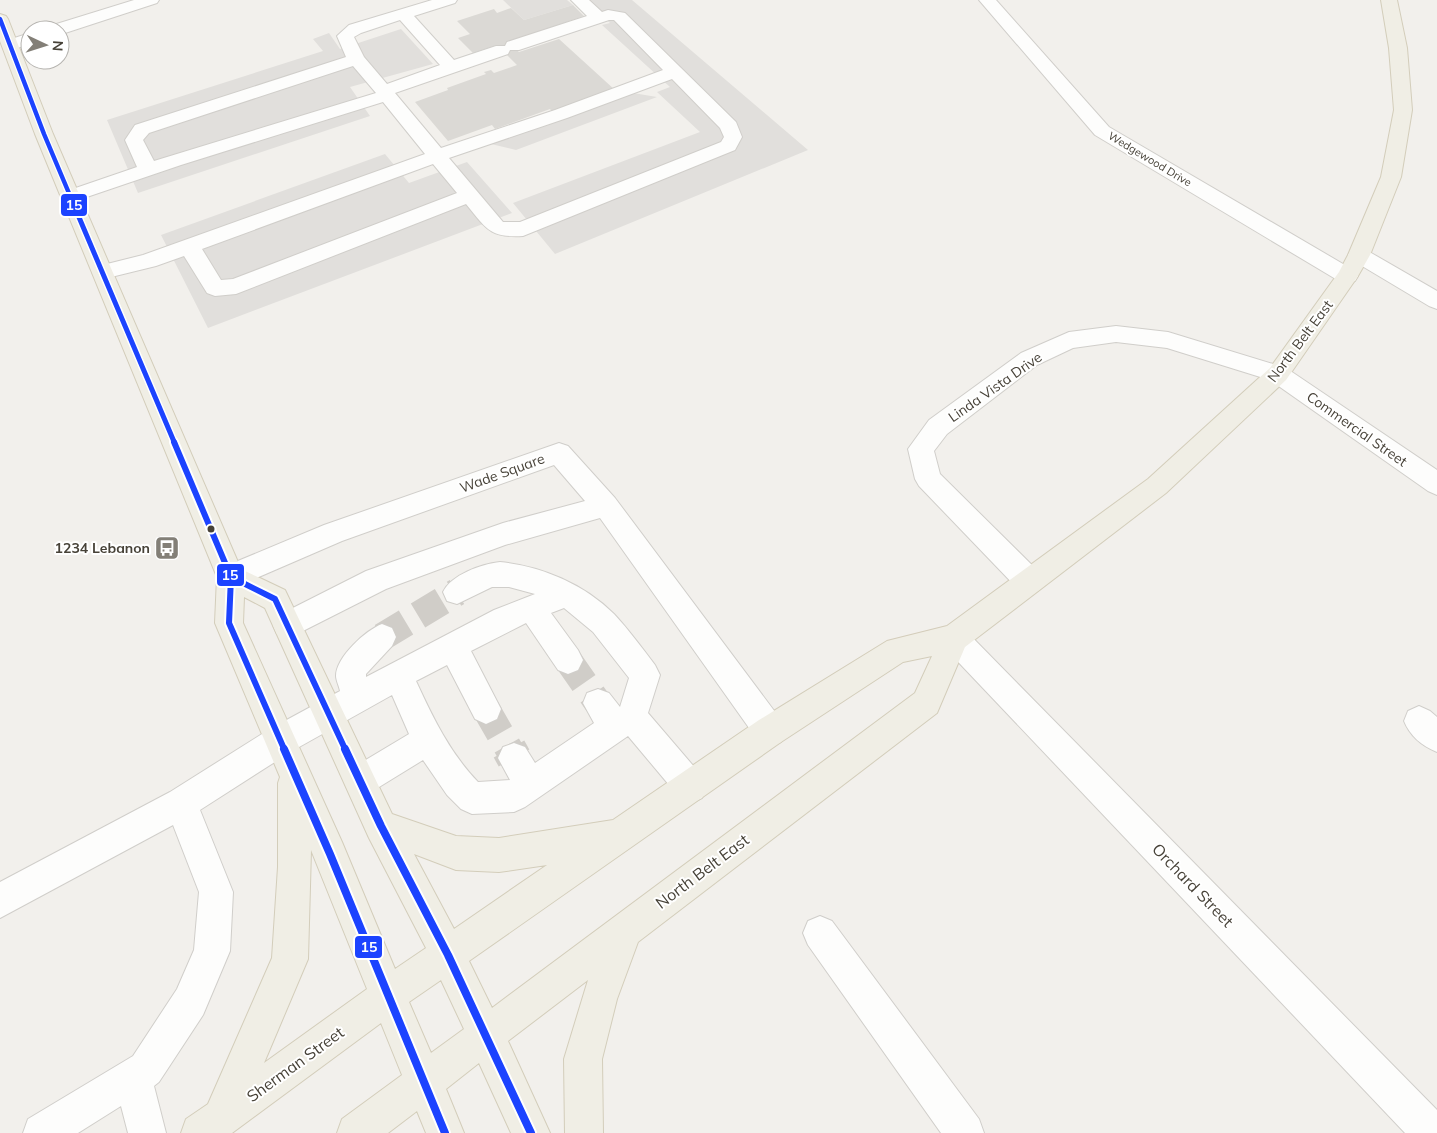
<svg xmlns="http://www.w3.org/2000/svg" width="1437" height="1133" font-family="Mulish,sans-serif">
	<rect width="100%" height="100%" fill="#f2f0ec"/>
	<path fill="#e1dfdc" d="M503,0H567L573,5L524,20Z
		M585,0H632L808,150L555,254L513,203L700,132L657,92L670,87L602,25L610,23Z
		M401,29L433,64L350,87L370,116L138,193L107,120L323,51L313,39L329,33L340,49Z
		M633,93L657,97L516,150L491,144Z
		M385,154L409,183L467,162L512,213L208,328L161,235Z"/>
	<path fill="#dbd9d5" d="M573,5L584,16L509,42L519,52L559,39L615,90L553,113L550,109L495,129L492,125L448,141L415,102L448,90L447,88L486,74L484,72L491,70L494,73L517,65L497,45L473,53L458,38L470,34L457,21L494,9L497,13L511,8L524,20Z"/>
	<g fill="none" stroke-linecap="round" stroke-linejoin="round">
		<path stroke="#d0cdc8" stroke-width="28" stroke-dasharray="28 14" stroke-linecap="butt" d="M382,637L457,592
			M568,660L598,703
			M486,709L510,751"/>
		<path stroke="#d0cdc8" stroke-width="35" stroke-dasharray="35 18" stroke-linecap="butt" d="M509,749L514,758"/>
		<defs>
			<path id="minor" d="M134,0H159L157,3L62,34H60V30H48L50,26Z
				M432,0H457L455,3L414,16L454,60L496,46H505L507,42L587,16L571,0H589L602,12L608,10L625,13L736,122L742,137L735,150L523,236C489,238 486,228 466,204L236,294L215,296L207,293L184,256L156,266L103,279L95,277L92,272L95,267L143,255L425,154L383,102L181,165L78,200L71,202L64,200L61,196L64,192L137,167L125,140L135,125L346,57L337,36L349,25ZM400,20L440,65L387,84L364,57L354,37L361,33ZM609,20H614L663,70L555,110L441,148L395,93L508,54L510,50H519ZM353,66L376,93L154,161L143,140L149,133ZM672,79L720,128L724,137L721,142L520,222H503L449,158L567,118ZM433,164L457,193L233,279L221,280L202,249Z
				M979,0H996L1109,127L1355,271L1358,276L1355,281L1347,283L1339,281L1095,135Z
				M30,33V44L11,50L5,49L3,45L5,41Z
				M1359,248L1366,250L1437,291V309L1429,306L1352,260L1348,255L1352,250Z
				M1116,326L1168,332L1286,368L1437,470V495L1428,491L1270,380L1167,348L1116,342L1073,348L1037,365L947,434L934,451L940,474L1039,572L1043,581L1039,590L1029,593L1019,590L919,486L915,479L908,449L929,420L1021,353L1069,332Z
				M559,443L568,446L615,498L781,720L785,731L781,742L770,746L759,742L600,518L505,545L386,589L297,634L287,638L277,634L273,625L277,616L366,571L503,523L585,501L554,465L342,541L231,589L221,586L217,577L221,568L324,525Z
				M500,562C541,566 584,584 614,614C629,630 642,648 655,665L660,675L648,713L702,776L707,787L702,798L691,803L680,798L628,736L525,807L514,812L472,814L461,809L447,795L423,760L371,792L360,797L349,792L344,781L349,770L409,734L392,695L292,751L200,810L233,892L230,951L203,1015L159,1082L154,1086L166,1133H128L121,1106L78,1133H23L28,1119L133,1056L177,989L194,950L199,892L173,825L0,918V882L170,792L270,729L340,691C339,686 336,680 336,676C336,657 366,630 382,624L392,628L396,637L392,646L366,674V677L494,610L535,594L509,587H492L457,604L447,601L443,592C451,575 481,564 500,562ZM564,608L593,632L629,678L620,707L609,693L598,689L587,693L583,703L594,723L535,763L525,747L514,743L503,747L498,758L510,780L478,782C450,753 433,718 416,681L447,665L475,719L486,724L497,719L501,709L471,651L526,623L558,670L568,674L578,670L583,660L578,650L551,613Z
				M954,625L964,629L1437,1110V1133H1405L944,647L940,638L944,629Z
				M1419,706L1430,711L1437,717V752C1422,746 1410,736 1404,721L1408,711Z
				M820,916L832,921L979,1119L984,1133H941L808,945L803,933L808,921Z"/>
			<path id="major" d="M1381,0H1397L1407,48L1412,110L1401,177L1370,255L1358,276L1286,380L1166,493L965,647L937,713L638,942L617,999L602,1059L603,1133H565L564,1059L588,980L508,1041L550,1133H511L479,1063L446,1089L464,1133H426L417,1111L388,1133H337L342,1119L402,1075L381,1023L232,1133H181L186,1119L208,1104L272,958L278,867V783L280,777L215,623L217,577L35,134L0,41V14L6,16L8,19L53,134L241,569L285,590L392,814L456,836L499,838L613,820L759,720L887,641L947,626L1148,479L1270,368L1339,272L1348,255L1381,177L1394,110L1389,48ZM244,597L265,608L369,838L426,948L395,969L342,842L243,623ZM932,656L915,693L492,1008L469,961L781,742L903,662ZM311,850L367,989L264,1063L308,959ZM414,854L456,870L499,872L547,865L454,929ZM441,980L464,1029L431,1053L409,1002Z"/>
		</defs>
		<use href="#minor" stroke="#d0ceca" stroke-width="2"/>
		<use href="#major" stroke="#d3cdba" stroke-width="2"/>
		<use href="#minor" fill="#fdfdfc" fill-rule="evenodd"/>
		<use href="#major" fill="#f0eee5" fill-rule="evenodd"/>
		<defs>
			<path id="bus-1-far3" d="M0,19L44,134L71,198"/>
			<path id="bus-1-far2" d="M70,196L175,444"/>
			<path id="bus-1-far1" d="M174,442L231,577L229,623L285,751
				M231,577L275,599L346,751"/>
			<path id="bus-1" d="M284,749L330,854L445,1133
				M345,749L381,826L448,955L531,1133"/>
		</defs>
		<use href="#bus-1-far3" stroke="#fff" stroke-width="7"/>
		<use href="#bus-1-far2" stroke="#fff" stroke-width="8"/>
		<use href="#bus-1-far1" stroke="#fff" stroke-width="10"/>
		<use href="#bus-1" stroke="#fff" stroke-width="12"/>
		<use href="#bus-1-far3" stroke="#1c43ff" stroke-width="4.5"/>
		<use href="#bus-1-far2" stroke="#1c43ff" stroke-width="5"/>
		<use href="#bus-1-far1" stroke="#1c43ff" stroke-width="6"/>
		<use href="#bus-1" stroke="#1c43ff" stroke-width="8"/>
	</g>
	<defs>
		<symbol id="bus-square" viewBox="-11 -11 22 22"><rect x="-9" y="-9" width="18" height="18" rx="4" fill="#837f77" stroke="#fff"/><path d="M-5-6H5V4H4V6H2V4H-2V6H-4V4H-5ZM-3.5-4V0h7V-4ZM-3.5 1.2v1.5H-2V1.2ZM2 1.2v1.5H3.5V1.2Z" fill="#fff"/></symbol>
	</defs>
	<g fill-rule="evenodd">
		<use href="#bus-square" x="153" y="534" width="28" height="28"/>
	</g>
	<circle fill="#474238" stroke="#fff" stroke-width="2" cx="211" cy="529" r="4.5"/>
	<g text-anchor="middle" stroke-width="4" stroke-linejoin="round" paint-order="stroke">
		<g font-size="11" fill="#474238" stroke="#fff">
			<text transform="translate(1150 159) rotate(31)" y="4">Wedgewood Drive</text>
		</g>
		<g font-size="14" fill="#474238" stroke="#fff">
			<text transform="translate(1300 341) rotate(-53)" y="5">North Belt East</text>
			<text transform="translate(995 387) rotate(-35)" y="5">Linda Vista Drive</text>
			<text transform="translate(1357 429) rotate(35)" y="5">Commercial Street</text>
			<text transform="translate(502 473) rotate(-20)" y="5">Wade Square</text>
		</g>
		<g font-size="14" font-weight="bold" fill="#474238" stroke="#fff" text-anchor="end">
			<text x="150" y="553">1234 Lebanon</text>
		</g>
		<g font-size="16" fill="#474238" stroke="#fff">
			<text transform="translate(702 871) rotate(-37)" y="6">North Belt East</text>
			<text transform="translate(1193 885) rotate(46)" y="6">Orchard Street</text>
			<text transform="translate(295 1064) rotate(-36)" y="6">Sherman Street</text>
		</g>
	</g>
	<g stroke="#fff" stroke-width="2">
		<rect x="60" y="193" width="28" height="24" rx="5" fill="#1c43ff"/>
		<rect x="216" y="563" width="29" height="24" rx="5" fill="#1c43ff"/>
		<rect x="354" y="935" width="29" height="24" rx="5" fill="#1c43ff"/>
	</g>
	<g font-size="14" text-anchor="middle" font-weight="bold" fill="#fff">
		<text x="74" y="210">15</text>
		<text x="230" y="580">15</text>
		<text x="369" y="952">15</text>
	</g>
	<g transform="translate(45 45) rotate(94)"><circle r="24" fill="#ffffff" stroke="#b5b3af"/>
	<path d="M0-4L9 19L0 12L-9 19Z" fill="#837f77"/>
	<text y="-8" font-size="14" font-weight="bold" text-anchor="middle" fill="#474238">N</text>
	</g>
</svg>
